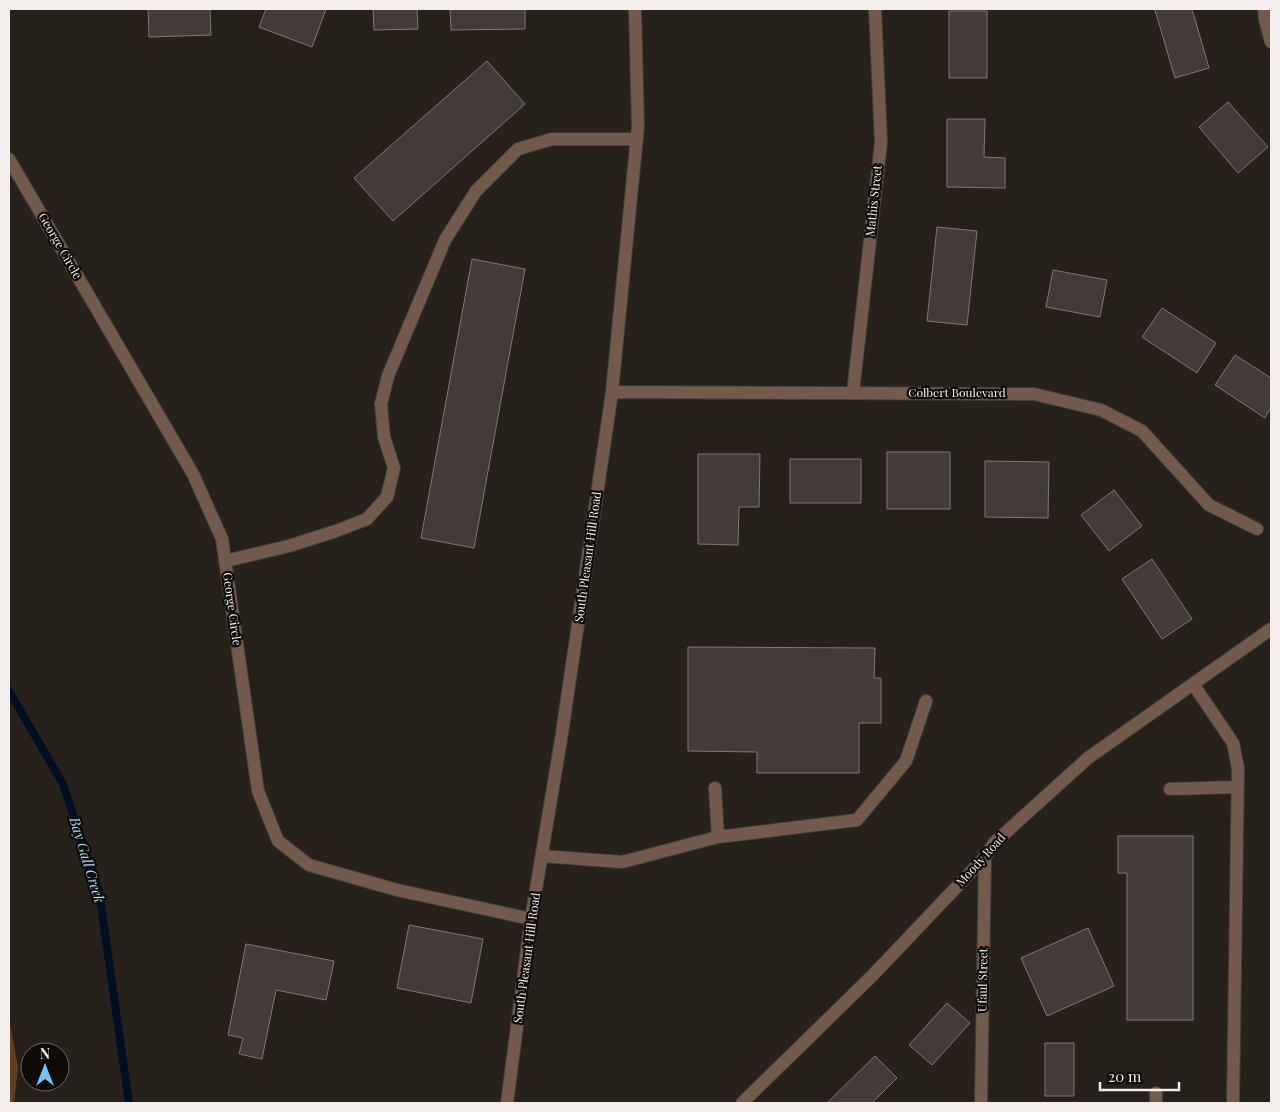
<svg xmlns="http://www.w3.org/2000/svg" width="1280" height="1112" font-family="'Playfair Display',serif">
	<rect width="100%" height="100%" fill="#27211c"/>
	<path fill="#653d1f" d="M9,1018L18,1067L14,1103H9Z"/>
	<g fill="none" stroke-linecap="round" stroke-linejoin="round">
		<path stroke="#000e21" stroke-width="8" d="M9,691L63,784L99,891L129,1103"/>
	</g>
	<path fill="#433b37" stroke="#807772" d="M148,9H210L211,35L149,37Z
		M266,9H326L312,47L259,27Z
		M373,9H417L418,29L374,30Z
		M450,9H525V29L451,30Z
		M1159,9H1192L1209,68L1175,78L1155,10Z
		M949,11H987V78H949Z
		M487,61L525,104L393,221L354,178Z
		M1228,102L1268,147L1238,173L1199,127Z
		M947,119H985L984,157L1005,158V188L947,187Z
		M937,227L977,231L967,325L927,321Z
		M472,259L525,269L474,548L421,538Z
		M1053,270L1107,280L1100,317L1046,307Z
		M1162,308L1216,343L1197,373L1142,337Z
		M1235,355L1271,378V407L1265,418L1215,385Z
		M887,452H950V509H887Z
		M698,454H760L759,507H739L738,545L698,544Z
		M790,459H861V503H790Z
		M985,461L1049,462L1048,518L985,517Z
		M1114,490L1142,526L1109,551L1081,515Z
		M1152,559L1192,619L1162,639L1122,579Z
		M688,647L875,648L874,678H881V723H859V773H757V752L688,751Z
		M1118,836H1193V1020H1127V873H1118Z
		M409,925L483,939L471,1003L397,988Z
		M1088,928L1114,986L1047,1016L1021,958Z
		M246,944L334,961L326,1000L276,990L262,1059L239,1054L243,1038L228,1035Z
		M947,1003L970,1023L932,1065L909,1045Z
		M1045,1043H1074V1096H1045Z
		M875,1056L897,1078L872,1103H827Z"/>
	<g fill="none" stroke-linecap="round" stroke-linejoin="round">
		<defs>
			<path id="minor" d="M1264,9L1265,20L1271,42
				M9,159L193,474L222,539L258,791L278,841L309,865L397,890L531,919
				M612,392L1034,394L1101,410L1142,431L1209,505L1257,529
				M853,393L881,142L875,9
				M225,561L289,546L336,531L367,519L387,497L394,468L384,437L381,404L388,376L445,240L476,191L518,149L552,139H637
				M1193,684L1233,743L1238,768L1233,1103
				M715,788L718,837
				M1170,789L1238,787
				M542,856L622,862L718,837L857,820L906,761L926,701
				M507,1103L531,919L561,740L612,392L638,126L635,9
				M742,1103L872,976L985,857L994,843L1088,758L1271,629
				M981,1103L985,857
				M1156,1103V1093"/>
		</defs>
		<use href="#minor" stroke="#443e39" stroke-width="14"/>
		<use href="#minor" stroke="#725b4c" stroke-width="12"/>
	</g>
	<g text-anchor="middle" stroke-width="4.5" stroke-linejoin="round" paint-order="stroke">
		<g font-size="12" fill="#f4efec" stroke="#0e0b09">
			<text transform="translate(874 201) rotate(-84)" y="4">Mathis Street</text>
			<text transform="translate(60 246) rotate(60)" y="4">George Circle</text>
			<text x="957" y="397">Colbert Boulevard</text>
			<text transform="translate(588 557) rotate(-82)" y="4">South Pleasant Hill Road</text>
			<text transform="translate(232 609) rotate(82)" y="4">George Circle</text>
			<text transform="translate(981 860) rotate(-48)" y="4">Moody Road</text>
			<text transform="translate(527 958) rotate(-82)" y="4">South Pleasant Hill Road</text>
			<text transform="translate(983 980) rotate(-89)" y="4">Ufaul Street</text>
		</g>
		<g font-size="14" font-style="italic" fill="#afdaff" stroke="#0e0b09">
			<text transform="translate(87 860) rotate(73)" y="5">Bay Gall Creek</text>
		</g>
	</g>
	<rect width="1280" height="1112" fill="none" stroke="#f4efec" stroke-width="20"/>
	<g transform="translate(45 1067)"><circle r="24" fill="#0e0b09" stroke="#6a6664"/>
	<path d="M0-4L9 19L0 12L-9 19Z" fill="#79bff8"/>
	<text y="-8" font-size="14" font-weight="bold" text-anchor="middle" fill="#f4efec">N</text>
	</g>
	<path d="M1100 1082v8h79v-8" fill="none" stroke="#f4efec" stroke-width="2.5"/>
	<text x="1108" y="1082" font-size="15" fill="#f4efec" stroke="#0e0b09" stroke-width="4" paint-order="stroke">20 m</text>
</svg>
